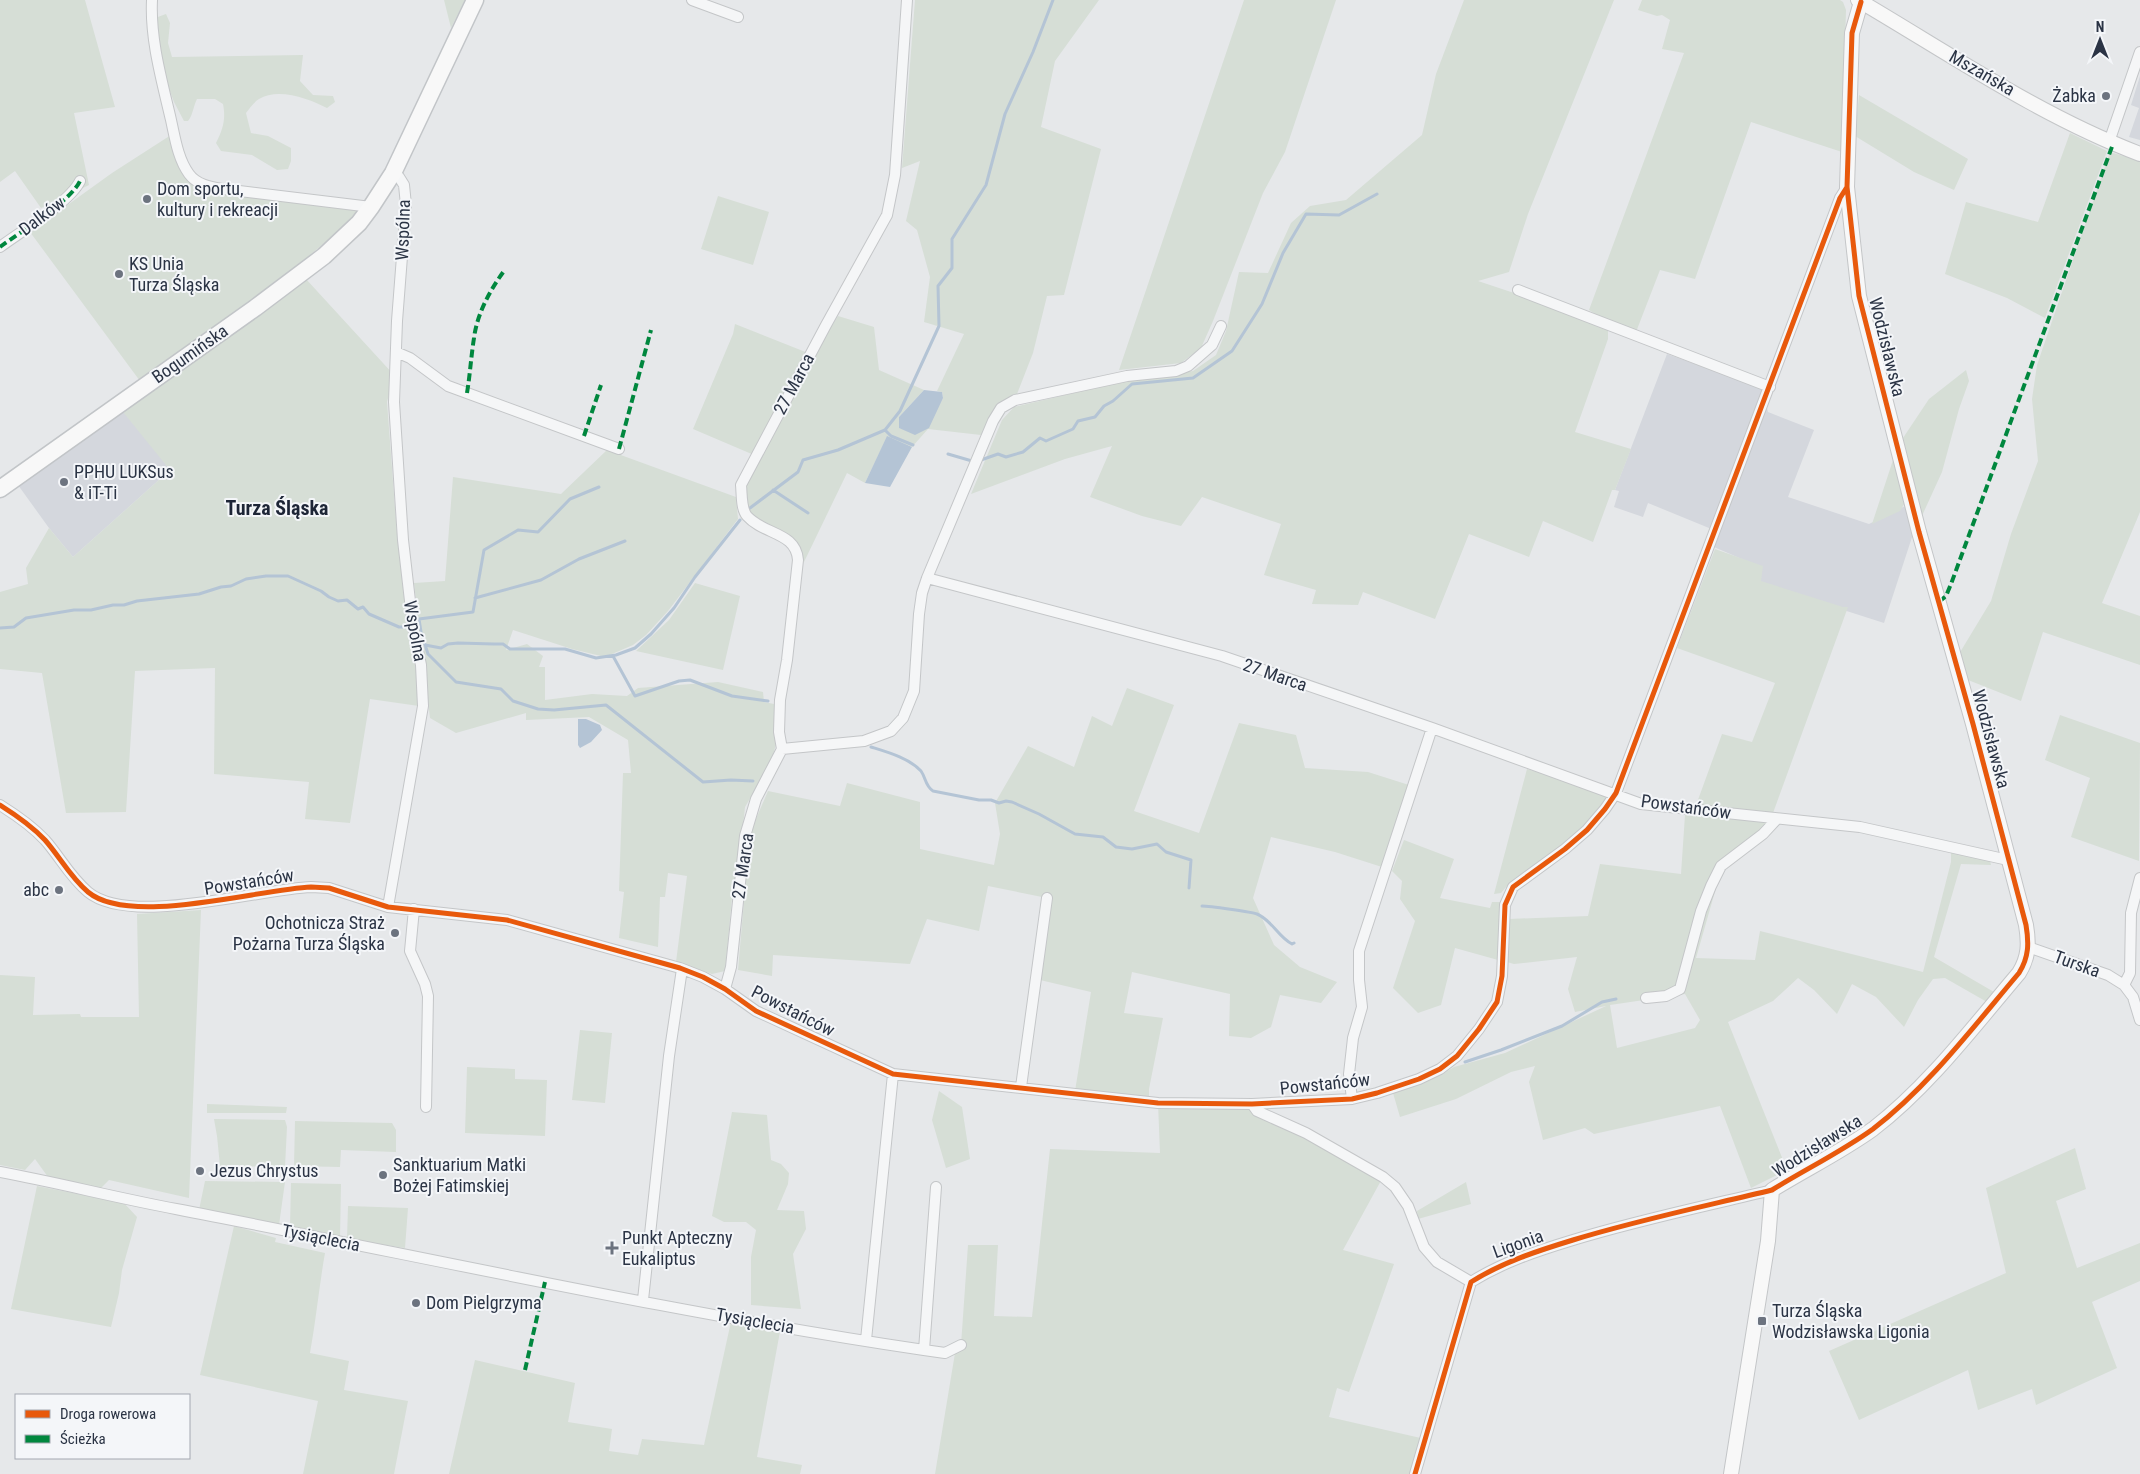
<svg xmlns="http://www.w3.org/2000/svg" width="2140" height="1474" font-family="'Roboto Condensed',sans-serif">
	<rect width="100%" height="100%" fill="#e6e8ea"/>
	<path fill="#d4d7dd" d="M2140,76V140L2129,137L2139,108L2131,105Z
		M1667,354L1762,388L1768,412L1814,430L1788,497L1869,524L1907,505L1914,531L1884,623L1759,583L1760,567L1714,547L1719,533L1709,528L1648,503L1643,517L1614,507L1619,491L1615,490Z
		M125,409L170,470L73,557L49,528L18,485Z"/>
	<path fill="#d6ded6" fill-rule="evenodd" d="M0,0H85L115,107L74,113L89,185L41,208L15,171L0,182Z
		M444,0H465L451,28Z
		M915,0H1099L1055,61L1041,127L1101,149L1064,295L1047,296L1033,353L1017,394L995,408L981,435L928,429L912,447L887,437L865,483L847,473L804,562L794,539C767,527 739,517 746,482L816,351L838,316L874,327L879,370L924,390L899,417V428L906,430L926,429L943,398L942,392L937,391L964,334L924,322L930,277L917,230L906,221L920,161L902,168Z
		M1244,0H1336L1285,152L1263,193L1213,321L1201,348L1181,363L1119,370Z
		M1464,0H1614L1528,214L1509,272L1478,281L1514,293L1608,329V339L1575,432L1631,449L1615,490H1612L1593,542L1543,521L1529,557L1469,534L1435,619L1363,592L1358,605L1312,604L1316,590L1264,575L1281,524L1202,497L1181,526L1142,516L1090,497L1112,446L1065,459L971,494L1002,420L1014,407L1121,382L1193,371L1216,355L1226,331L1239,272L1268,273L1291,223L1310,206L1346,200L1422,135L1436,74Z
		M1642,0H1840L1843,2L1846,10L1842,152L1751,122L1695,279L1660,270L1636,332L1608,322L1589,310L1684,53L1662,49L1670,20L1662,15L1657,16L1638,10Z
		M166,14L170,23L168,43L172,57L303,55L300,81L313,95L333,96L335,102L327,108C310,99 278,87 259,99C254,102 250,108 246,113L251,133L268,136L291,148V161L288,169L277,170L252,155L221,151L216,143C223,129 226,119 223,104L215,99H197C193,107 193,115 188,121H184L174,102L164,75L155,18Z
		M1859,95L1968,159L1954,190L1914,172L1855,136Z
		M2070,133L2107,151L2045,318L2007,298L1945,274L1966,202L2038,222Z
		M171,135L179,165L195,189L363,210L296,267L140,381L30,232L112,173Z
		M2110,152L2140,161V512L2102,603L2140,616V665L2043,632L2021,701L1963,678L1959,654L1991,601L2011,534L2038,461L2032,399L2037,365Z
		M718,196L769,212L753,265L701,249Z
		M306,279L394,375L387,402L397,534L409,620L418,674L419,706L370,699L350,823L305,819L309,782L214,774L215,668L135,671L126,812L66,813L42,673L0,669V592L28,584L26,568L49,528L73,557L170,470L123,412Z
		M735,324L808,353L754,455L693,429L733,334Z
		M1966,370L1969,381L1959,409L1942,472L1921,518L1901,441L1929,399Z
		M607,450L736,497L738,519L668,611L646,635L633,645L605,657L572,649L513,630L506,650L527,644L543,656L539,667H545V700L592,694L627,696L638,688L718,682L763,692L764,702L774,704L776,744L771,763L745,807L737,887H733L725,971L712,974L676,962L687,876L668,873L665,897H660L658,947L619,938L624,892L619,891L623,773H631L628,740L589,717L526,720V713L456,733L430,718L414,583L445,581L453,477L561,494Z
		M1895,454L1906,501L1900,511L1872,524Z
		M1715,549L1763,566L1761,581L1843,607H1848L1773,813L1695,808L1722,734L1752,742L1775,683L1677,648Z
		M695,583L740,596L723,670L636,651L669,620Z
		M1127,688L1174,705L1134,811L1199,833L1239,723L1296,735L1305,768L1368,772L1409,785L1382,867L1335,852L1271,837L1253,898L1274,945L1300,967L1337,982L1321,1003L1280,995L1271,1027L1251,1038L1229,1036L1230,994L1132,972L1124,1013L1163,1018L1149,1089V1099L1075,1091L1091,992L1040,980L1052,899L988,886L979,931L927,919L910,964L773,955L772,976L738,970L748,855L752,828L768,791L840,806L847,783L920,802V849L994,865L1000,834L995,803L1028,746L1074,767L1092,716L1112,726Z
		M2060,715L2140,743L2139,861L2071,837L2090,778L2045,760Z
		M1527,769L1613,794C1587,833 1544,859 1507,886L1501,893L1494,894Z
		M1685,815L1774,823L1720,874L1696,958L1755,960L1760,931L1923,972L1951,862V852L1990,860L1991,865L1961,864L1934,957L1994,992L1987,1002L1945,978L1933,979L1918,1000L1904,1027L1876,997L1852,984L1837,1014L1814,990L1798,978L1773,1001L1728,1022L1787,1170L1751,1188L1720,1106L1594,1134L1585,1128L1543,1140L1529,1082L1535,1066L1511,1072L1456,1099L1400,1117L1393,1093L1441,1075L1454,1067L1505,1053L1606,1006L1575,1012L1568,989L1577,957L1514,964L1507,962L1509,919L1588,916L1600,864L1681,874ZM1685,994L1700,1020L1695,1028L1617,1048L1610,1005Z
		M1404,840L1454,859L1440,898L1490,908L1492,902H1500L1498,960L1455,948L1441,1005L1418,1013L1393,988L1415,921L1400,899L1402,881L1392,871Z
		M201,910L189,1198L109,1180L100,1189L48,1177L35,1159L25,1170L0,1165V975L35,977L33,1015L80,1014L81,1017H139L137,914Z
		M580,1030L612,1033L605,1103L572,1100Z
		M467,1067L515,1069V1079L547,1080L545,1136L465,1133Z
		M939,1091L962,1107L970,1159L946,1168L932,1120Z
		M1158,1103L1252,1104L1383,1177L1343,1250L1394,1264L1349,1392L1337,1388L1329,1417L1425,1439L1415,1474H935L956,1347L961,1345L968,1245H998L994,1316L1032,1317L1050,1149L1160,1153Z
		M207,1104L287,1107L286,1113H207Z
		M732,1112L767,1115L771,1160L781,1164L789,1173L788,1184L777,1210L804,1211L806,1229L793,1254L801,1309L751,1305V1257L756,1230L746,1222H724L712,1216Z
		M214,1119L285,1120L287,1127L285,1167L220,1166L217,1136Z
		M295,1121L392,1123L396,1130V1152L341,1150L340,1167L294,1166Z
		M2075,1148L2086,1189L2056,1201L2077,1268L2140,1243V1281L2092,1302L2117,1368L2036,1405L2032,1389L1978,1410L1968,1370L1859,1420L1829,1351L2006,1273L1986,1188Z
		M205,1181L285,1182L279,1225L199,1210Z
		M1466,1182L1471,1204L1418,1219L1417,1211Z
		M291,1183L341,1184L340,1238L290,1228Z
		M37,1186L124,1203L137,1217L122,1270L119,1293L111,1327L11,1309Z
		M348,1206L408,1208L405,1248L347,1239Z
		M234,1226L276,1238L275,1242L325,1253C319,1287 316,1320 310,1353L349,1361L344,1390L408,1401L394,1474H303L318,1401L200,1375Z
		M732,1317L781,1326L757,1457L802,1465L800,1474H449L475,1360L575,1383L568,1422L612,1429L609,1451L638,1455L642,1439L704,1445Z"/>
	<path fill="#b4c4d5" d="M924,390L942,392L943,398L929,428L915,435L899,428V417Z
		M887,436L912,447L890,487L865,483Z
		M578,719H586L600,725L602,730L591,742L580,748L578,745Z"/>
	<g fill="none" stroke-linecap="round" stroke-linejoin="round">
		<path stroke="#b4c4d5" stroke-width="3" d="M885,430L891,436L913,445
			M948,454L972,461
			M981,460L998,454L1006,457L1023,452L1040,438L1046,441L1073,429L1078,421L1095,417L1104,406L1113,401L1132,384L1193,378L1232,351L1262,304L1283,253L1306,214L1339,215L1377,194
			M599,487L570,499L538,532L518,530L484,550L473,612L419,619L421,632L428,654L456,682L501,689L513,701L538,709L554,710L606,705L703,782L731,780L753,781
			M773,490L808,513
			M750,508L798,472L803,460L838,450L885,430L900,411L939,326L938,286L952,268V239L986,185L1005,114L1033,52L1053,0
			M475,598L541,580L579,559L625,541
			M0,628L14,627L26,618L74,610H91L113,605H124L137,601L199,594L221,587L231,586L246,579L266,576H288L321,591L329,597L338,601L347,600L358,609L363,607L369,614L399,627H408
			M425,645L441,648L448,644L458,643L494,644H503L510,649H565L596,658L616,655L635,648L651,634L674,608L695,577L740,520
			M613,656L635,696L679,681L690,680L732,696L768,701
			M871,747C887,752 909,758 921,771C926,778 925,786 933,791L979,800H991L999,803L1006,801L1012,802L1039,814L1075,834L1103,837L1116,847L1132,849L1157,844L1166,852L1191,860L1189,888
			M1202,906C1209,906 1252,912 1257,914C1272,920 1278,937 1292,944L1294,943
			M1465,1062L1501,1050L1562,1026L1602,1002L1616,999"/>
		<defs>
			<path id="street" d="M152,0C150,40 162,81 171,120C175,138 178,159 189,174C197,185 211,187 223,189L371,207
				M692,0L738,17
				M2109,142L2140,52
				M0,247C20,232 70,202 80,181
				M1518,290L1770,387
				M396,352L410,358L448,386L619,449
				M927,578L993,421L1001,408L1015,400L1127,376L1176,371L1188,366L1212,345L1221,326
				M782,749L864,741L891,731L903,718L914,691L919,614L922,593L927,578L1222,656L1432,728L1641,804L1860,827L2008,860
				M0,805C16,815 32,826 45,840C60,857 70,877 88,892C130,927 259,889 311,887L329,888L388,907L507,920L680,968L703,977L725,989L756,1011L893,1074L1158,1103L1252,1104L1352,1099L1377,1093L1419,1079L1440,1069L1457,1056L1479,1029L1497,1002L1502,976L1505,905L1513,887L1565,849L1587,830L1605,809L1616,793L1840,198L1847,187
				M2140,878L2131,913L2130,973L2124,985L2133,997L2140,1020
				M388,907L423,706L421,665L413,627L403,540L394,402L397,321L406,205L404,185L399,177L393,173
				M414,909L410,951L425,984L428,996L426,1107
				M2028,947L2108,975L2124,985
				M725,989L731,967L745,836L756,799L782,749L779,732L780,700L787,660L798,560C796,532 764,535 747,516C741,509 742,495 741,485L826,325L887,215L895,175L907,0
				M1646,998L1666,996L1680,989L1701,911L1711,886L1721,866L1763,834L1777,819
				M1021,1087L1047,898
				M1352,1099L1349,1074L1353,1038L1362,1007L1359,980V951L1432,728
				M1252,1104L1257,1111L1306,1133L1383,1177L1395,1187L1408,1206L1424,1247L1437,1262L1471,1282
				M0,1172C59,1183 117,1198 176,1209C425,1257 674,1313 924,1350L945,1353L961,1345
				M643,1300L669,1056L682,969
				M866,1340L893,1074
				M924,1350L936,1187
				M1415,1474L1471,1282C1503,1262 1537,1251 1573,1240C1638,1220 1706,1206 1772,1190"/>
			<path id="secondary" d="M1858,0C1950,54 2040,116 2140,154
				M1731,1474L1768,1241L1772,1190C1806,1169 1841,1152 1873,1129C1928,1087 1974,1026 2019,973C2029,957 2029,943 2026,925L1973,724L1919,532L1859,296L1847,187L1852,33L1861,2"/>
			<path id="primary" d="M0,489L255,308L324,256L359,223L371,207L393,173L475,0"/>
		</defs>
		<use href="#street" stroke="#c4c6c8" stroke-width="12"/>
		<use href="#secondary" stroke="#c4c6c8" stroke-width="16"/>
		<use href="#primary" stroke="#c2c5c8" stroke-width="19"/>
		<use href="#street" stroke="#f5f6f7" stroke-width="10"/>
		<use href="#secondary" stroke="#f8f8f8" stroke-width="14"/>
		<use href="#primary" stroke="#f8f8f8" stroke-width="16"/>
		<path stroke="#00873e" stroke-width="4" stroke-dasharray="8 4" stroke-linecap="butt" d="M0,247C20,232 70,202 80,181
			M467,393C470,375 471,357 474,338C477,314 490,290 504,271
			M584,436L601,385
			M619,449L651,330
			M1939,602L1946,596L1951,584L2113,144
			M525,1370L545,1282"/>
		<defs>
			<path id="cycleway" d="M0,805C16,815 32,826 45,840C60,857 70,877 88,892C130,927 259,889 311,887L329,888L388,907L507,920L680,968L703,977L725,989L756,1011L893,1074L1158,1103L1252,1104L1352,1099L1377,1093L1419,1079L1440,1069L1457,1056L1479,1029L1497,1002L1502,976L1505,905L1513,887L1565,849L1587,830L1605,809L1616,793L1840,198L1847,187
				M1415,1474L1471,1282C1503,1262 1537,1251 1573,1240C1638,1220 1706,1206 1772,1190C1806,1169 1841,1152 1873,1129C1928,1087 1974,1026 2019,973C2029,957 2029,943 2026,925L1973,724L1919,532L1859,296L1847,187L1852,33L1861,2"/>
		</defs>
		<use href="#cycleway" stroke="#f4f6f9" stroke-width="8"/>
		<use href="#cycleway" stroke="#e8590c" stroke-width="5"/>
	</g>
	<g fill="#6c737f" stroke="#f4f6f9" stroke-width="2">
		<circle cx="2106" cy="96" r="5"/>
		<circle cx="147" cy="199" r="5"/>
		<circle cx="119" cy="274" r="5"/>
		<circle cx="64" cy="482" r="5"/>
		<circle cx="59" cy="890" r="5"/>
		<circle cx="395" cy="933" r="5"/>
		<circle cx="200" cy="1171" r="5"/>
		<circle cx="383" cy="1175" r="5"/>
		<path d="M609.5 1240.5h5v5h5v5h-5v5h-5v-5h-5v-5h5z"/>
		<circle cx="416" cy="1303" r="5"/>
		<rect x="1757" y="1316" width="10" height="10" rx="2.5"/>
	</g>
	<g text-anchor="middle" stroke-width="4" stroke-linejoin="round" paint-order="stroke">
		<g font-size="18" fill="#2b3445" stroke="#f4f6f9">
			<text transform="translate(1982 73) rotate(30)" y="6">Mszańska</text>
			<text transform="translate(42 216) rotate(-37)" y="6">Dalków</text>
			<text transform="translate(403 230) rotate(-88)" y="6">Wspólna</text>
			<text transform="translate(1887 347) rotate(76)" y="6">Wodzisławska</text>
			<text transform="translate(190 354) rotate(-35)" y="6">Bogumińska</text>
			<text transform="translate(794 384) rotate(-62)" y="6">27 Marca</text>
			<text transform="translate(415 631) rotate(80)" y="6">Wspólna</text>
			<text transform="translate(1275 675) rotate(19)" y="6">27 Marca</text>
			<text transform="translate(1991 739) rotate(75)" y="6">Wodzisławska</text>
			<text transform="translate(1686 807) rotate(8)" y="6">Powstańców</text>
			<text transform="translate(743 866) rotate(-82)" y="6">27 Marca</text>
			<text transform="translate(249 882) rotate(-9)" y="6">Powstańców</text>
			<text transform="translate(2077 964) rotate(20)" y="6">Turska</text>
			<text transform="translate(793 1011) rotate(27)" y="6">Powstańców</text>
			<text transform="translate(1325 1084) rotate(-6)" y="6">Powstańców</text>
			<text transform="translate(1817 1146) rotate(-32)" y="6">Wodzisławska</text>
			<text transform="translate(321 1238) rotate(11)" y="6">Tysiąclecia</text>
			<text transform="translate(1518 1244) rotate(-20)" y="6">Ligonia</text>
			<text transform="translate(755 1321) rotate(10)" y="6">Tysiąclecia</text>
		</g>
		<g font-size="18" fill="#2b3445" stroke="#f4f6f9" text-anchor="start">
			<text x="2096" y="102" text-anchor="end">Żabka</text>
			<text x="157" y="195">Dom sportu,<tspan x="157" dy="21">kultury i rekreacji</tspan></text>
			<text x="129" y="270">KS Unia<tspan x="129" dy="21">Turza Śląska</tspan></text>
			<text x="74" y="478">PPHU LUKSus<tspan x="74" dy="21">&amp; iT-Ti</tspan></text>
			<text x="49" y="896" text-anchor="end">abc</text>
			<text x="385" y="929" text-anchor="end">Ochotnicza Straż<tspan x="385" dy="21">Pożarna Turza Śląska</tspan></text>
			<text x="393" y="1171">Sanktuarium Matki<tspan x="393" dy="21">Bożej Fatimskiej</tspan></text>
			<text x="210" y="1177">Jezus Chrystus</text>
			<text x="622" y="1244">Punkt Apteczny<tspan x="622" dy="21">Eukaliptus</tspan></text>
			<text x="426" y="1309">Dom Pielgrzyma</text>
			<text x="1772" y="1317">Turza Śląska<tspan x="1772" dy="21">Wodzisławska Ligonia</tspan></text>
		</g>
		<g font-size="20" font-weight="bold" fill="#1d2536" stroke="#f4f6f9">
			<text x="277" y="515">Turza Śląska</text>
		</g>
	</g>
	<rect x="15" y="1394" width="175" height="65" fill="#f4f6f9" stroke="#a4a8b1"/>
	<rect x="25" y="1410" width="25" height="8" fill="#e8590c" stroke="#a4a8b1"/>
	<text x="60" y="1419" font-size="15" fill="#2b3445">Droga rowerowa</text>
	<rect x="25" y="1435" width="25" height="8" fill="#00873e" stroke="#a4a8b1"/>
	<text x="60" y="1444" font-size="15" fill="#2b3445">Ścieżka</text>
	<g transform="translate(2100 40)" stroke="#f4f6f9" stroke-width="4" paint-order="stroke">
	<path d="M0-4L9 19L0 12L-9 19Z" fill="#2b3445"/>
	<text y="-8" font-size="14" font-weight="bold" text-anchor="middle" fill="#2b3445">N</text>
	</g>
</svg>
